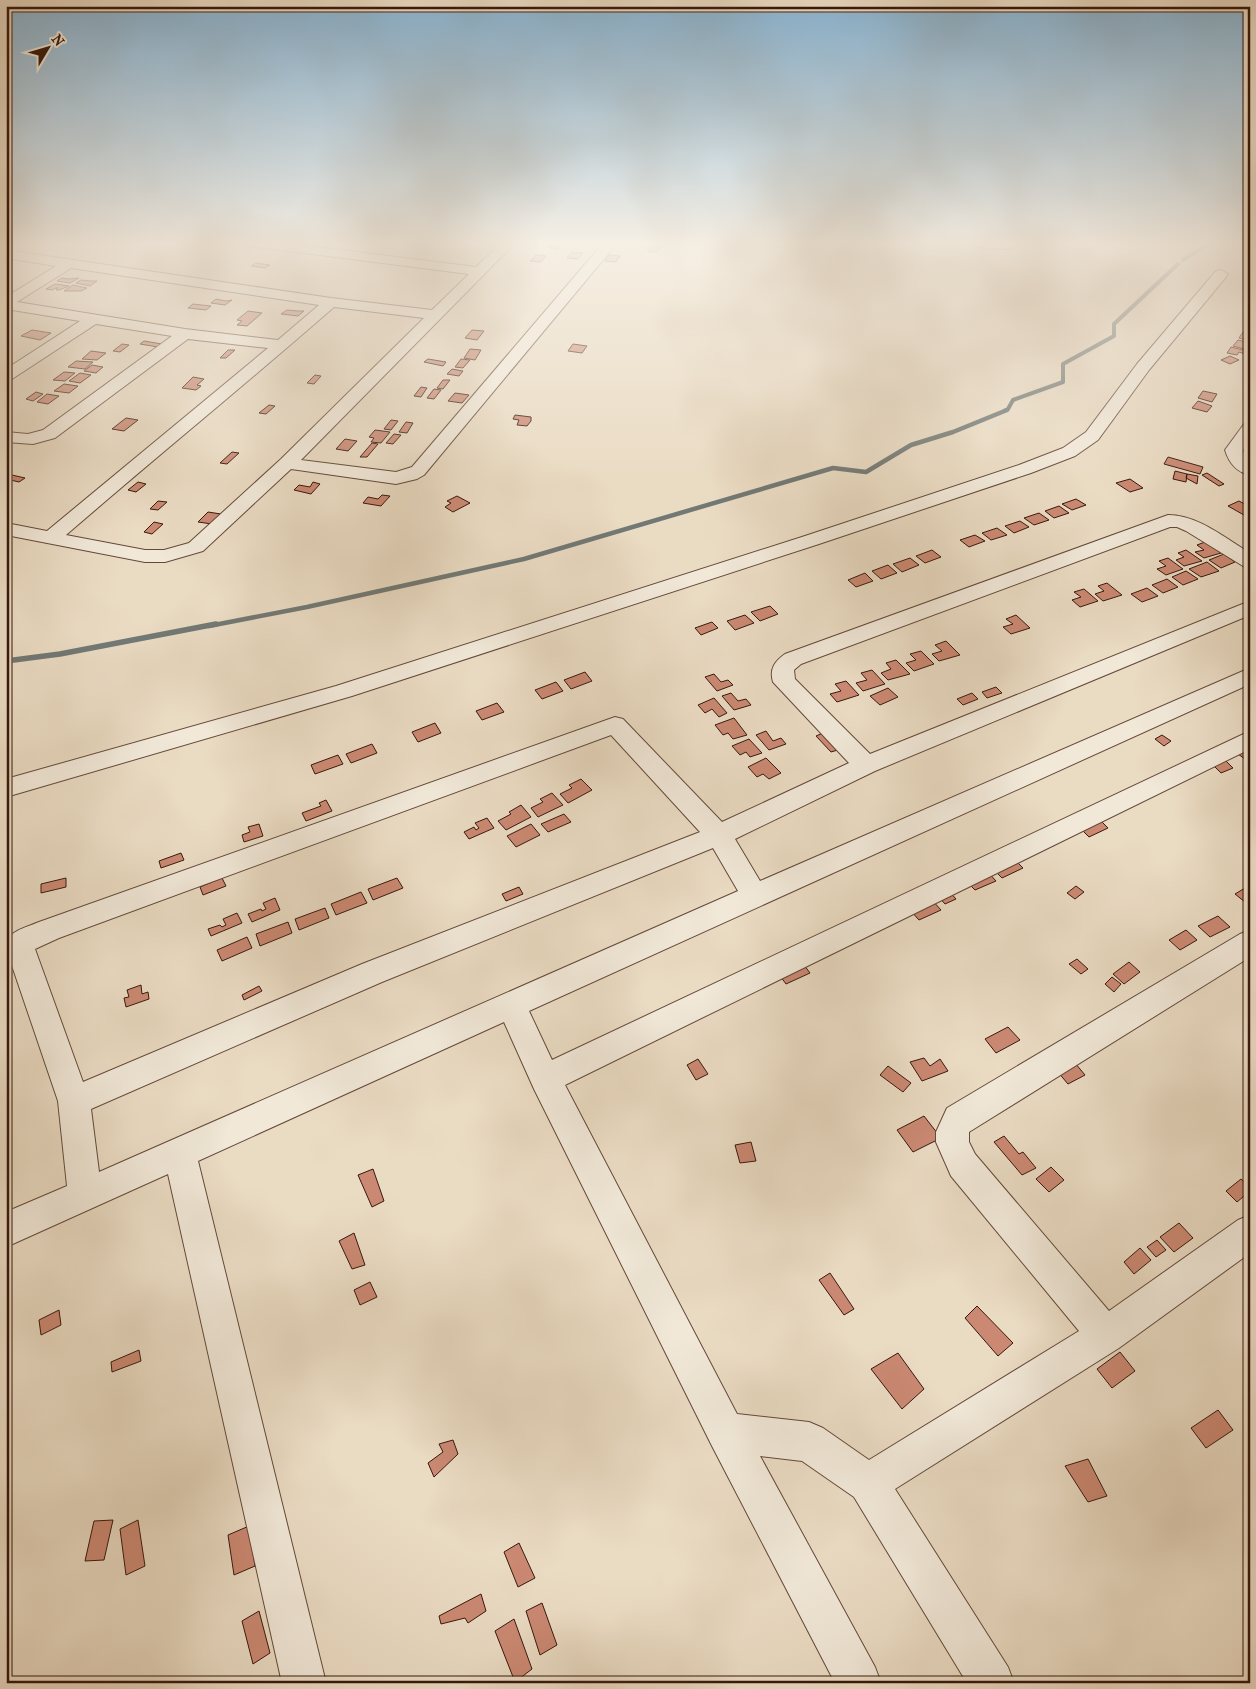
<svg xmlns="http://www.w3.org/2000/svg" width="1256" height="1689" font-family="'IM FELL French Canon',serif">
	<rect width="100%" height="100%" fill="#eadbc3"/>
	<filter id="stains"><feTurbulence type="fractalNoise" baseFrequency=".004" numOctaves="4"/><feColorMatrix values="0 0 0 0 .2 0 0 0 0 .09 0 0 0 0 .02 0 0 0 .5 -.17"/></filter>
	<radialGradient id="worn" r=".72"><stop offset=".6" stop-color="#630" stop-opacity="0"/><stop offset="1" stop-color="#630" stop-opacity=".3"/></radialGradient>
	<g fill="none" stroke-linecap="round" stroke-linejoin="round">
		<path stroke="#727975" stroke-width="4" d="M1183,260L1211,242
			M1004,411L1008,409L1013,400L1063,382V364L1114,336V324L1178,264"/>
		<path stroke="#727975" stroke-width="4.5" d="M209,626L307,607L524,559L833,468L866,472L911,445L953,432L1007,410"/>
		<path stroke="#727975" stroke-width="5.5" d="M6,661L60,654L216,624"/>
	</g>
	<path fill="#cb8973" stroke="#37180c" d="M552,242H553L563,243L558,249L547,247Z
		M648,245L661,247L657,252H649L650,249H646Z
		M572,252L583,253L578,259L567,258Z
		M536,255L546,256L541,262L530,261Z
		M609,255L620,256L616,262L605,261Z
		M256,263L270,265L265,268L251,266Z
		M62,278L69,279L79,278L70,283L57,281Z
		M81,280L91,281H97L90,286L76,283Z
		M55,284L69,286L59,290H56L58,288H56L52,290L46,289Z
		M73,285L87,288L81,291H64Z
		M216,299L226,301L232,300L225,305L211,303Z
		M193,304L211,306L206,310L188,308Z
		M287,310L298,311H304L298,316L281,314Z
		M248,311L262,313L247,326L237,325L242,321L237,320Z
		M32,330L51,333L40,340L21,336Z
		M472,330L484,331L477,340L465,338Z
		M1243,332L1250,334V341L1239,338Z
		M1238,340L1250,343V348L1248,350L1233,346Z
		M144,341L162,344L158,347L140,344Z
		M122,344L129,345L120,352L113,351Z
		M573,344L587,346L582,353L568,351Z
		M1231,347L1247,351L1245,354L1239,352L1237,355L1227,353Z
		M470,349L481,350L475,360L464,358Z
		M228,350H235L226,358H220Z
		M91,351L106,353L97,360L82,359Z
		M1230,356L1239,360L1230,364L1221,360Z
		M428,359L446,362L443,366L424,362Z
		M461,359L470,360L463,368L455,367Z
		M76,361L93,362L85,369L68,367Z
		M92,365L103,367L96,373L84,371Z
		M452,369L463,371L459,376L447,374Z
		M64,372L75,373L65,381L53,380Z
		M80,373L91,375L80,383L69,381Z
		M315,375L321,376L314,384L307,383Z
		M193,377L204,379L197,385L201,386L196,390L182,388Z
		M443,380H450L443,389L437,388Z
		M64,384L78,386L69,393L54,391Z
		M421,387L427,388L421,397L414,396Z
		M434,389L441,390L434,399L427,398Z
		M1203,391L1217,394L1212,402L1198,398Z
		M36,392L43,394L33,401L26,399Z
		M455,393L469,395L462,403L448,401Z
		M47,394L59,396L48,404L37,402Z
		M1198,401L1212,406L1207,412L1192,408Z
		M269,405L275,406L266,414L259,413Z
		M515,415L531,417V421L527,426L517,425L519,420L513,419Z
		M126,418L138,420L124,431L112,429Z
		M391,420L398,421L391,430L384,429Z
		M406,422L413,423L407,433L399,432Z
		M375,430L390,432L381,443L371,442L374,438L369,437Z
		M394,434L401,435L393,444L386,443Z
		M345,439L357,441L348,451L336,449Z
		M372,443L378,444L367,457H360Z
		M232,452L239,453L227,464L220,463Z
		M1168,457L1203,467L1200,474L1164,464Z
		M1175,471L1187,474L1186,482L1173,479Z
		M1207,473L1224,484L1219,486L1202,475Z
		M1187,474L1198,476L1197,484L1186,478Z
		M12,475L25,478L19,482L6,479Z
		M1130,479L1143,488L1130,492L1116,483Z
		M138,482L146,484L136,492L128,490Z
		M313,482L320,484L311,494L294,490L299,485L310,487Z
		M382,495L390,496L381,506L363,503L368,497L378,499Z
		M457,496L470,503L453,512L445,507L451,503L447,501Z
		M1076,499L1086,505L1072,510L1062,504Z
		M158,501L167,502L158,510L150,509Z
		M1239,501L1250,507V513L1244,515L1228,506Z
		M1059,506L1069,513L1054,518L1045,511Z
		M208,512L221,514L212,524L198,522Z
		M1039,513L1049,520L1034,525L1024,518Z
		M1020,521L1029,527L1014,533L1005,526Z
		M154,522L163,524L152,534L144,532Z
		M997,528L1007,535L991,540L982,533Z
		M975,535L985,541L969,547L960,540Z
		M1205,542L1221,553L1204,558L1195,552L1204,550L1197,545Z
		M932,550L941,557L925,563L916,556Z
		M1186,550L1202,561L1184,566L1176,560L1184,557L1178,553Z
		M1224,554L1235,562L1221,568L1209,560Z
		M910,558L919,565L902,572L893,564Z
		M1168,558L1183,569L1166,575L1157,569L1166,566L1159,561Z
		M1207,562L1219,571L1201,577L1189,569Z
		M888,565L897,573L881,579L872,571Z
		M1186,571L1198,579L1183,585L1172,577Z
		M865,573L873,581L856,587L848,580Z
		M1167,579L1178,587L1163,593L1152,585Z
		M1107,583L1122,595L1103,601L1095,594L1104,591L1098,586Z
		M1147,588L1158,596L1142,602L1131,594Z
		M1084,589L1098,601L1080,607L1072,600L1081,597L1074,592Z
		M770,606L778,614L760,621L751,612Z
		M745,615L754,623L735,630L727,621Z
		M1016,615L1030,628L1011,634L1003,627L1013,624L1006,619Z
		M712,622L718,628L701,635L695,628Z
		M946,641L960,655L939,661L932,654L942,651L935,645Z
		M921,651L934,664L914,671L906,663L916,660L910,654Z
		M896,660L910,674L888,680L881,673L891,669L886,663Z
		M872,670L885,684L863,691L856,683L867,680L861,673Z
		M585,672L592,681L571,689L564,680Z
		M714,674L721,682L728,680L733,685L717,691L705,677Z
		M846,681L859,695L837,702L830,694L841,691L835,684Z
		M556,682L563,691L542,699L535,690Z
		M996,687L1002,693L987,698L982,692Z
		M888,688L898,697L880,705L870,696Z
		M731,693L738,701L746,699L751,705L734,710L722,696Z
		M972,693L978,699L963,705L957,699Z
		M714,698L727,713L719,717L712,709L705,713L698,705Z
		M497,703L504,712L482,720L476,711Z
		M734,718L747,735L733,739L728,733L723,735L715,725Z
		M435,723L441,733L418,742L412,732Z
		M766,731L773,741L781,738L786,744L769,750L756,735Z
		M825,732L841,749L831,752L816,736Z
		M1162,735L1171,741L1164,746L1155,739Z
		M749,739L762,753L750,757L746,752L740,755L732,746Z
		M372,744L377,753L351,763L346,754Z
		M1250,748V762H1249L1238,754Z
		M338,755L343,764L315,774L311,765Z
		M766,758L781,773L769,779L763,774L757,777L748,767Z
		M1225,760L1233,768L1221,773L1213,765Z
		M581,779L592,790L568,803L560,794L572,788L569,785Z
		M552,793L563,805L538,817L531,808L543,802L540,799Z
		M326,800L332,811L306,821L302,813L321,806L319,803Z
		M521,805L531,817L506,830L498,821L511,814L509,812Z
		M564,814L571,822L548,832L541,824Z
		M487,818L494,828L469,839L464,832L474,827L476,830L479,828L475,823Z
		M1098,818L1108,828L1089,837L1079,827Z
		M259,824L263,836L244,842L242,835L250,832L248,827Z
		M531,824L540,835L516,847L507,836Z
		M181,853L184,860L161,868L159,861Z
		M1013,858L1023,868L1002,878L992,868Z
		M986,870L996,881L975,890L965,880Z
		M66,878V887L41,893V884Z
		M222,878L226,886L203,895L200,887Z
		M397,878L403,888L373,900L368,889Z
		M1250,885V906L1235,894Z
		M1076,886L1084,892L1075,899L1067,893Z
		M519,887L523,894L506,901L502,894Z
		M948,890L956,899L945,904L937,895Z
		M361,892L367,903L336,915L331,904Z
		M275,898L280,910L252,922L248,914L261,909L262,911L266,909L263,903Z
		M931,899L941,910L919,920L909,909Z
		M325,908L329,918L299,930L295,919Z
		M237,913L242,923L211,936L208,929L220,925L222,927L226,925L223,919Z
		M1218,916L1230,927L1210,937L1198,926Z
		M288,922L292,933L260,946L256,934Z
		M1186,930L1197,940L1180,950L1169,940Z
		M247,937L252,948L222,961L217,950Z
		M1077,959L1088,969L1081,974L1069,964Z
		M801,961L810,973L786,984L777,972Z
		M1129,962L1140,972L1124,984L1113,974Z
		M1112,977L1121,984L1114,992L1105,984Z
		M141,985L142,994L148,992L149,999L126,1007L124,998L129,997L127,990Z
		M259,986L262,991L244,1000L242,995Z
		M1008,1027L1020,1040L996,1053L985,1039Z
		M924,1058L930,1066L940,1059L948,1071L922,1081L910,1062Z
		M698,1059L708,1074L696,1080L687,1065Z
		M1075,1063L1085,1075L1068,1084L1057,1071Z
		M888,1066L911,1083L903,1092L880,1075Z
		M924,1116L941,1138L913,1152L897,1130Z
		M1004,1136L1019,1154L1023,1152L1036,1168L1022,1175L994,1142Z
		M751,1142L756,1161L740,1163L735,1145Z
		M1051,1167L1064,1180L1049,1192L1036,1179Z
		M373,1169L384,1201L372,1207L358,1175Z
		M1241,1179L1250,1187V1191L1237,1202L1226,1191Z
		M1179,1223L1193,1238L1174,1252L1160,1237Z
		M354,1233L365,1265L352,1269L339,1241Z
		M1157,1240L1166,1250L1156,1257L1147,1247Z
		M1140,1248L1151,1260L1134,1274L1124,1262Z
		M830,1273L854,1309L844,1315L819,1280Z
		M370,1282L377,1297L360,1305L354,1290Z
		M977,1306L1013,1343L998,1356L965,1318Z
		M59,1310L61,1325L41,1335L39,1320Z
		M139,1350L141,1361L112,1372L111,1362Z
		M1120,1352L1135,1371L1112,1388L1097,1369Z
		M898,1353L924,1389L902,1409L871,1369Z
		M1218,1410L1233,1430L1206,1448L1191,1428Z
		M453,1440L458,1454L434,1477L428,1463L443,1452L439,1444Z
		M1088,1459L1107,1496L1088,1502L1065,1466Z
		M113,1520L104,1560L85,1561L94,1521Z
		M138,1520L145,1566L126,1575L120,1529Z
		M249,1526L255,1566L234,1575L228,1535Z
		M519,1543L535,1578L518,1587L504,1552Z
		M481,1594L486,1611L468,1623L465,1618L441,1624L439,1616Z
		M542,1603L557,1645L540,1655L526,1611Z
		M259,1611L270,1653L253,1664L242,1621Z
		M514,1619L532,1669L515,1682L495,1631Z"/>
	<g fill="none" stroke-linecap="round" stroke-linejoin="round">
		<defs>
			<path id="minor" d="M242,242H277L476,267L502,242H516L301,460L396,472L412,467L604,242H618L424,475L417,479L396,484L291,469L203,551L165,562H145L6,535V523L47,531L268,348L188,339L55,438L33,444L6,442V432L28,434L43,430L172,336L96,324L12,379L6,381V369L80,321L6,309V297L56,266L6,258V250L331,298L432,310L469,274L249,246ZM71,268L319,305L278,340L185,329L17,302ZM334,307L424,318L281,459L189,543L164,550H145L66,535C155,458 246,384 334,307Z
				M966,242L1015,243L1017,246C1011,252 972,248 966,242Z
				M1221,270L1228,274L1226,277L1149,370L1098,440L1075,456L1031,473L819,544L352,696L6,797V779L336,686L805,536L1019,465L1063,448L1086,432L1137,364L1216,271Z
				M1250,423V441L1243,450L1245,458L1250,461V475C1236,472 1229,463 1225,450L1244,424Z
				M1168,515C1198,515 1225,538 1250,553V568L1243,566L1186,531L1177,527H1170L801,664L794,670L795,679L870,754L1250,601V615L875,771L735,839L760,881L1250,668V684L529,1011L552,1060L1250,731V749L565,1085L737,1414L809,1422L823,1428L869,1460L1079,1331L951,1176L936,1142V1132L947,1108L1240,934L1250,930V957L969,1132V1142L975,1154L1109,1311L1238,1220L1250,1215V1253L1119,1348L895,1489L1008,1667L1014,1683H967L854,1497L802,1461L760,1456L875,1667L881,1683H835L712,1446L534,1089L504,1022L198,1161L326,1683H282L168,1174L6,1247V1212L67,1186L58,1101L6,948C6,931 25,928 39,922L615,717L623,719L722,822L849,763L773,682C769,669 775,661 785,654ZM611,735L700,832L362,964L83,1082L35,949L59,938ZM713,848L738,891L99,1172L91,1109L382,982Z"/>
		</defs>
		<use href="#minor" stroke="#64493a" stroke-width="2"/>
		<use href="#minor" fill="#f1e8d8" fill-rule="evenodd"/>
	</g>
	<linearGradient id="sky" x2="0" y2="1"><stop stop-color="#89b6d6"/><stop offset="0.51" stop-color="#f6efe4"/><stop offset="1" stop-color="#f6efe4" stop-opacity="0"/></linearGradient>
	<rect width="1256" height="478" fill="url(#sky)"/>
	<rect width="1256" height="1689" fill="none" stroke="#eadbc3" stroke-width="25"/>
	<rect x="8" y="8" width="1241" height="1674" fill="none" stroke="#37180c" stroke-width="2.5"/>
	<rect x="12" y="12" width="1231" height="1664" fill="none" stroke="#37180c"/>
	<g transform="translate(48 48) rotate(52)" stroke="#f1e8d8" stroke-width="4" paint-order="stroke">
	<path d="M0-4L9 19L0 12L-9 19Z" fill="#37180c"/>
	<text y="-8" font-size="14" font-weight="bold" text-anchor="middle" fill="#37180c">N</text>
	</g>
	<rect width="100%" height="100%" filter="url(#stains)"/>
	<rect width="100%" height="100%" fill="url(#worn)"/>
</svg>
